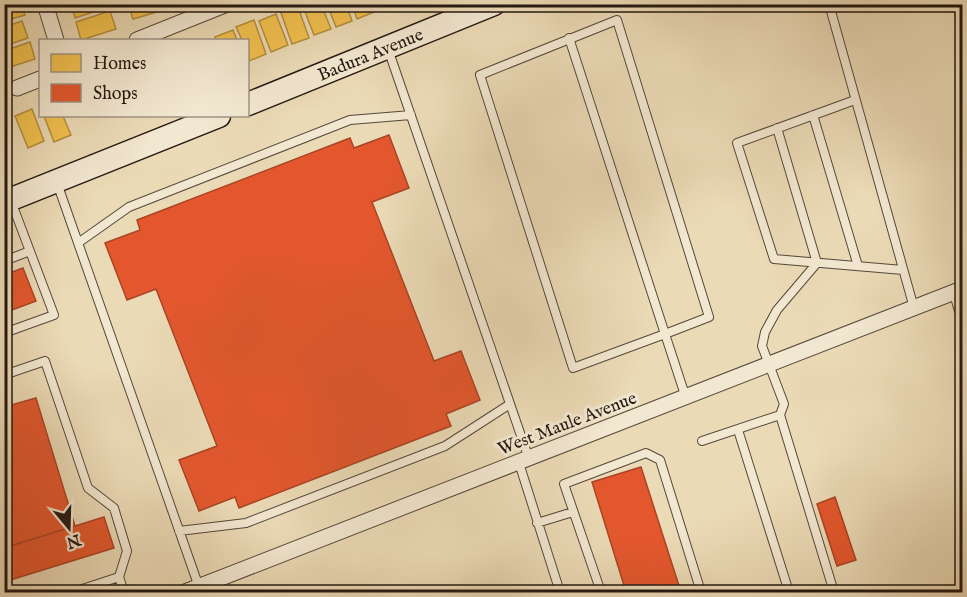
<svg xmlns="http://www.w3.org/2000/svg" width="967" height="597" font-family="'IM FELL English',serif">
	<rect width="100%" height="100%" fill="#ebdab6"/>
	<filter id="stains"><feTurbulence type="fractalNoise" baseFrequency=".00333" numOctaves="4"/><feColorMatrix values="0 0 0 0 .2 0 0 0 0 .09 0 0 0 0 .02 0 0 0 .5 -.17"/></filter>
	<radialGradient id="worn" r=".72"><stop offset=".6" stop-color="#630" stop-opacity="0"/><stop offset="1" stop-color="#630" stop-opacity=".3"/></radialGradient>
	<path fill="#f2c14e" stroke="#b48e3c" stroke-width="1.5" d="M4,4H21L25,15L4,21Z
		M71,4H108L109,7L75,18Z
		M128,4H165L167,9L133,19Z
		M297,4L309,38L292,44L280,10Z
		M302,4H321L331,29L314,35Z
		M327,4H346L352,21L336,27Z
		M352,4H371L374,12L357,19Z
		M110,11L116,29L81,40L76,22Z
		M276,14L288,45L271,52L259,21Z
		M254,20L266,54L249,61L248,40H242L236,27Z
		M22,21L28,38L4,46V27Z
		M233,30L237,40H216L215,37Z
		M30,42L35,59L4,69V51Z
		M32,109L44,141L28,148L15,116Z
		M44,116H63L71,135L54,142Z"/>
	<path fill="#e4572e" stroke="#aa4425" stroke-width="1.5" d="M389,135L409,188L372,202L434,361L461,351L480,400L446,414L451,426L239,508L235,497L199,511L179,460L217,446L156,289L127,300L105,243L140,230L137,220L350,138L354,148Z
		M23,268L36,301L4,313V275Z
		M36,398L75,526L4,548V407Z
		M641,467L681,592H626L592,482Z
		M835,497L856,560L837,566L817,504Z
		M104,517L114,548L4,582V548Z"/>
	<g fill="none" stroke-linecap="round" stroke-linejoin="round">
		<defs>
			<path id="service" d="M829,4L914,308
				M569,38L665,334L709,317L617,20L480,75L573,368L665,334L686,398
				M388,49L529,459
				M855,100L737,143L774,259L903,270
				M813,115L858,266
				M777,128L817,263L777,310L765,332L762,346L784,404L780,415L834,592
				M57,183L199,587
				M78,243L129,207L350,120L411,115
				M4,261L30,251
				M4,333L54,315L11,201
				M4,375L45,361L88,488L114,508L127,551L119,577L124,592
				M738,430L789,592
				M702,441L780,415
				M519,463L560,592
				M537,523L573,512
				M179,531L246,523L445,446L510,404
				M73,592L119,577
				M601,592L564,484L646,453L660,460L701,592"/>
			<path id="minor" d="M45,4L56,40
				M137,40L227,4
				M17,88L40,79
				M957,291L962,309
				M185,592L962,289"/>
			<g id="secondary">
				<path id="s1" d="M248,104L494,4"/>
				<path d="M4,202L219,116"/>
			</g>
		</defs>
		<use href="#service" stroke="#55483a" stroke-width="10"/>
		<use href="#minor" stroke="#55483a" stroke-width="17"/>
		<use href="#secondary" stroke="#231811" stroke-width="25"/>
		<use href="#service" stroke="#f2e7d0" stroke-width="8"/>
		<use href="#minor" stroke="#f2e7d0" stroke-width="15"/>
		<use href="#secondary" stroke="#f2e7d0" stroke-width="22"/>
	</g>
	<g text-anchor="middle" stroke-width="6" stroke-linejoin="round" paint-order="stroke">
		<g font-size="18" fill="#231811" stroke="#f2e7d0">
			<text dy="6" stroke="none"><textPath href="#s1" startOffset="132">Badura Avenue</textPath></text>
			<text transform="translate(567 423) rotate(-21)" y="6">West Maule Avenue</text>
		</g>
	</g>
	<rect width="967" height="597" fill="none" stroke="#ebdab6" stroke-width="24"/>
	<rect x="6" y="6" width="955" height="585" fill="none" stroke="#231811" stroke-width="3"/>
	<rect x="12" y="12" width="943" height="573" fill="none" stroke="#231811" stroke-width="1.5"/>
	<rect x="39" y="39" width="210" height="78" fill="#f2e7d0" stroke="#9f9484" stroke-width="1.5"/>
	<rect x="51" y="54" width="30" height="18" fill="#f2c14e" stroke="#9f9484" stroke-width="1.5"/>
	<text x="93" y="69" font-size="18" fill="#231811">Homes</text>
	<rect x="51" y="84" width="30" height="18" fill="#e4572e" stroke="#9f9484" stroke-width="1.5"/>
	<text x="93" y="99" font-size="18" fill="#231811">Shops</text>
	<g transform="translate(69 528) rotate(161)" stroke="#f2e7d0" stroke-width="4.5" paint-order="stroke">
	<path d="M0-4.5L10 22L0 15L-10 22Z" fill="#231811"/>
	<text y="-9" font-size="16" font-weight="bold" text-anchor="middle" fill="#231811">N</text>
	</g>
	<rect width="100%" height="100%" filter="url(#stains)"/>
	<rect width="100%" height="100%" fill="url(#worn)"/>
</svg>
